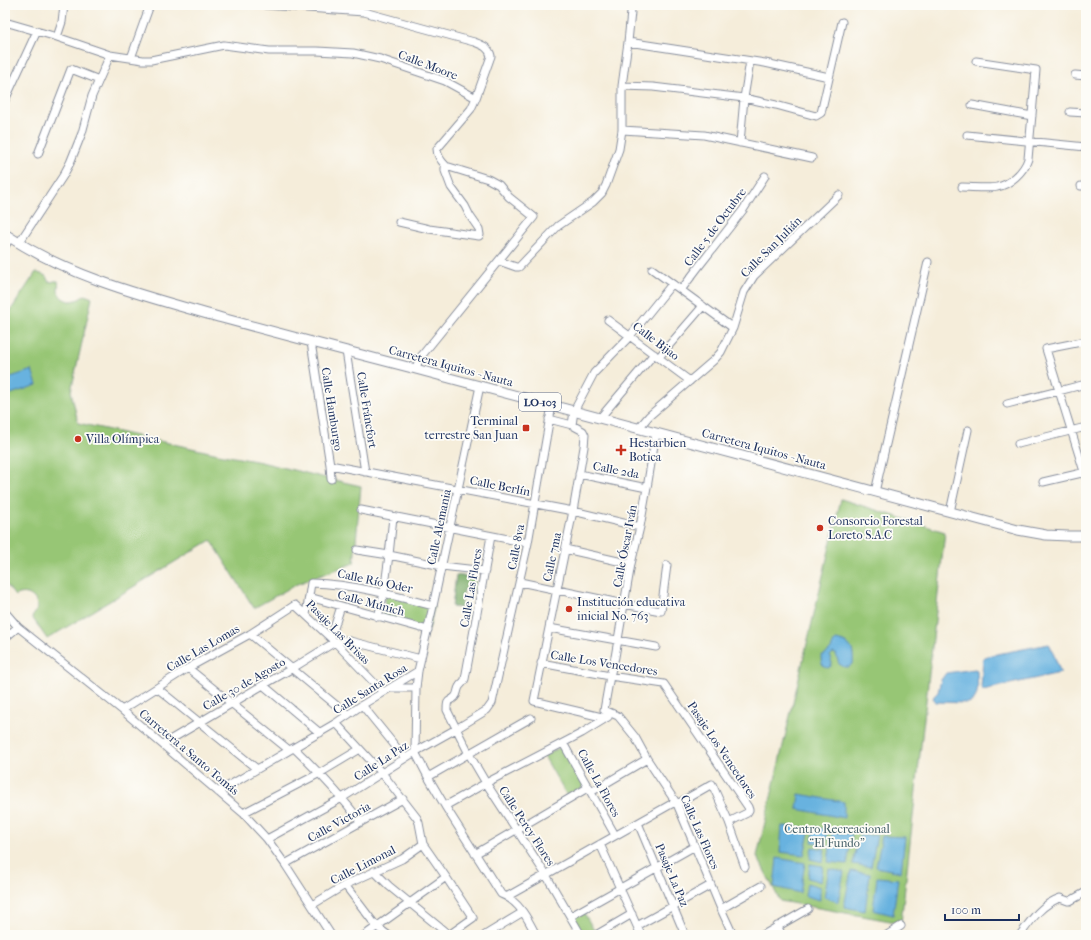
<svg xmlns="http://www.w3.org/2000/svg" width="1091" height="940" font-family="'IM FELL French Canon',serif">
	<rect width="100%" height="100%" fill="#fdfcf7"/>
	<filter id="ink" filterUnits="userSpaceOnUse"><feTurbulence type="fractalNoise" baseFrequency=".025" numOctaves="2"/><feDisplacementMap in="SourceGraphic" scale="8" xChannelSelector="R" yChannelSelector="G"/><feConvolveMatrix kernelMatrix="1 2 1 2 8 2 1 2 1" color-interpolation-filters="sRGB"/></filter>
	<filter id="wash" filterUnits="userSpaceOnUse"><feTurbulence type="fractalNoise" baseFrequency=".012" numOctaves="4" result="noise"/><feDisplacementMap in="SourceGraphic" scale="16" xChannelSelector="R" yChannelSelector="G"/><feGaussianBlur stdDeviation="0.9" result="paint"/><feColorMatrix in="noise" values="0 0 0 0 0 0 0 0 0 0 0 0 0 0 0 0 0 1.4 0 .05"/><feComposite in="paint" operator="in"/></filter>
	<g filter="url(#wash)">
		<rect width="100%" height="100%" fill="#f5edda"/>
		<path fill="#97c675" stroke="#597a6a" d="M36,272L46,276L48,281L52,282L54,281H58C59,285 58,287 58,291C60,299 69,303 76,300C80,299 82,297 85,295L92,298L71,391L78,423L223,455L261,462L330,479L361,486L354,563L297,584L254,608L211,540L47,639L32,617C45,604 30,587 15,596L5,583V319Z
			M841,499L945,532L901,923L780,901L757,856Z
			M386,594L434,607L429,630L382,618Z
			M563,746L585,786L567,796L544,756Z
			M583,911L595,932L590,935H582L572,917Z"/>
		<path fill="#79ab66" stroke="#4a6d62" d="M456,575L476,578L474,590H464L461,608L452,607Z"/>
		<path fill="#67b2df" stroke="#41709e" d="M32,370L37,385L5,396V379Z
			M836,640C851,643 854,648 853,664L849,667H844L839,664L836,654L833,653L830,656V658L832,663L831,666L828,668C822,667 821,662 821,656C825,654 829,652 831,649C833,645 833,643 836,640Z
			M1049,644L1050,645L1060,671V673L983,690L981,688L983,658L987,656Z
			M975,669L977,670C977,681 981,700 968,703L935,702L933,699L934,696L938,692L941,680L946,673Z
			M799,794L844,802V818L797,809Z
			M782,826L810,828L804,855L780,852Z
			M815,827L828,830L826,844L812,842Z
			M832,832L852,834L847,864L828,862Z
			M877,835L871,867L853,864L859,836Z
			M882,836L905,837L901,872L876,867Z
			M812,847L825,849L823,862L810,859Z
			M777,858L805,863L800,893L774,887Z
			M810,864L823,866L821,882L808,878Z
			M829,869L844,872L838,902L824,897Z
			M851,871L870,874L865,911L844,907Z
			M877,877L898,879L893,915L873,910Z
			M807,883L820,887V900L805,896Z"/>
	</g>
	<g filter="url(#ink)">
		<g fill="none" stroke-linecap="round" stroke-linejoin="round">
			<defs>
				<path id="minor" d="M265,5L364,12L474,42C482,45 489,47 491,56L476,98L471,109L437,149C437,156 441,161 446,166L488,179L499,185L509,197L534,217L419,359L416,369
					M5,22L57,37L110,55L92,96L82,133L70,163L63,176L19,243
					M57,37L62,22L64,5
					M628,42L765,63L829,77
					M110,55L143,60H151L224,45L269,51H317L353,53L380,59L445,81L476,98
					M131,58L150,5
					M1075,75L1086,76
					M622,86L653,87L744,98L776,105L816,116L821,113L842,22
					M5,100L37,31
					M972,105L1032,116
					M1070,112L1086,113
					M622,130L704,135L812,158
					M967,135L1086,147
					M740,143L744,98L750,61
					M38,154L71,69L99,80
					M1081,186H1086
					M962,187C971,187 989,189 997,187C1009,185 1024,172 1028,159L1036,70L976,61
					M399,222L429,229L479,236L480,235L479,229L470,216L465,206L451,187L445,171V168L446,166
					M5,246L10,238
					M499,261L516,267H519L558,226L593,202L602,193L606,185L619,149L622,130V86L628,42L631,12
					M652,269L733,328
					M681,290L700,265L743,210L765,176
					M608,320L690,381
					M1086,341L1046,349L1086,478
					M311,342L330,465L331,479
					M346,351L365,472
					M659,357L703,306
					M480,386L433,606L418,671L416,688L415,752L428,777L445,806L501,894C519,901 528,919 536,935
					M1007,404L1086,384
					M600,418L654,354
					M549,419L572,425L583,431L585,435L584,447L573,511L534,701L606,718
					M572,425L574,411L594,373L630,336L672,284
					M638,429L649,416L714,360L721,352L733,328L744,292L754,276L839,195
					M656,433L647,488L640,527L631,564L615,657L610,676L604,710L618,716L635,737L647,759L677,804L711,885L721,909L733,935
					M1018,444L1086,427
					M330,465L573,511L640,527
					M579,474L647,488
					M1043,482L1086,472
					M875,492L928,262
					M361,510L528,543
					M950,512L968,430
					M491,536L465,679C464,683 461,683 459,687C457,690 458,694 455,697C449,703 447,698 447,710L469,754L486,783L546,875L581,935
					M565,549L631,564
					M357,550L389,555L442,566L485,571
					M520,582L624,604L661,611L667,565
					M309,597L428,630
					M5,612L18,627L122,710L243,813L267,839L285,864L331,935
					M306,615L311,583C353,584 393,595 433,606
					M378,617L384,593L389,555L393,517
					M549,628L656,647
					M250,634L348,715
					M5,638L18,627
					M331,638L341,606
					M541,663L610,676L664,684L748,807L749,810L747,813L729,822
					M188,668L289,750
					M263,685L320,733
					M157,688L257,769
					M391,688H416
					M362,705L405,758
					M122,710L188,668L250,634L295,605L335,642L383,692
					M336,723L382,773L417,818L419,823L423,844L446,877L365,935
					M563,743L615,835
					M163,744L263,685L293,668L335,642L346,640L421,659
					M294,748C318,771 341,796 361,822
					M428,777L531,718
					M218,792L336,723L362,705L418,671
					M591,792L647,759
					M677,804L712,784L729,822L745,867
					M445,806L486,783L582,733L608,717
					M243,813L320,773L360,749
					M638,823L685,935
					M267,839L342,798L415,752L456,729L487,710L492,703L528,543L552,405
					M600,844L641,935
					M475,854L589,787
					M285,864L361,822L403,799
					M374,871L389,886L449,935L456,930L463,935
					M446,877L473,918L456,930
					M345,885L377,927L388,935
					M508,896L675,802
					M312,905L345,885L402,859L423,844
					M721,909L761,886
					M571,916L695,846
					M637,926L711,885
					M777,926L782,935
					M485,935L523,912
					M596,935L632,914
					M763,935L808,909
					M887,935L901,926
					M1020,935C1031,920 1042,904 1060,898L1068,901H1070L1086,892"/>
				<path id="major" d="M5,234C70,278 148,297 222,318C285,335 349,352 412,368C614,421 816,476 1018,530L1046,535L1068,536H1086"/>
			</defs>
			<use href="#minor" stroke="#888e9c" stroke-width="9"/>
			<use href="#major" stroke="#888e9c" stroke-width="11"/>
			<use href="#minor" stroke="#fff" stroke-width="7"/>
			<use href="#major" stroke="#fff" stroke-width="9"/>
		</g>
	</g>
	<g fill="#c8321e" stroke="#fdfcf7" stroke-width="1.5">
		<rect x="522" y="424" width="8" height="8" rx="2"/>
		<circle cx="78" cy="439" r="4"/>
		<path d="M619 444h4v4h4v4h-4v4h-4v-4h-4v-4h4z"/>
		<circle cx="820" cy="528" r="4"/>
		<circle cx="569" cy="609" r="4"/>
	</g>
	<g text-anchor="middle" stroke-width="3.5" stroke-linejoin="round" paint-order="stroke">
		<rect fill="#fdfcf7" stroke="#5f6c8c" stroke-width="1" x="519" y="393" width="42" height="18" rx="3"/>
		<g font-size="11" font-weight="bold" fill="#1b2f5e">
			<text x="540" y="406">LO-103</text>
		</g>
		<g font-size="12" fill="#1b2f5e" stroke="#fdfcf7">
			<text transform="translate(428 65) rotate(21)" y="4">Calle Moore</text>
			<text transform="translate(715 227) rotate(-53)" y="4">Calle 5 de Octubre</text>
			<text transform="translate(771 247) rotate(-45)" y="4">Calle San Julián</text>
			<text transform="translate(656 341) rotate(37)" y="4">Calle Bijao</text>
			<text transform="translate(451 366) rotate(15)" y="4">Carretera Iquitos - Nauta</text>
			<text transform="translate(332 409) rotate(81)" y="4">Calle Hamburgo</text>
			<text transform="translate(367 410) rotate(81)" y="4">Calle Fráncfort</text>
			<text transform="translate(764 449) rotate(15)" y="4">Carretera Iquitos - Nauta</text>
			<text transform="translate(616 470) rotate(11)" y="4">Calle 2da</text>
			<text transform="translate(500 486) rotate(11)" y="4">Calle Berlín</text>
			<text transform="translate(439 527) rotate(-78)" y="4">Calle Alemania</text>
			<text transform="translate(625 546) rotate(-79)" y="4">Calle Óscar Iván</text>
			<text transform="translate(516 547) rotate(-79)" y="4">Calle 8va</text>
			<text transform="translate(552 557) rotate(-78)" y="4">Calle 7ma</text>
			<text transform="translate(375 581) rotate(12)" y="4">Calle Río Oder</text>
			<text transform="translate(471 588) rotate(-80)" y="4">Calle Las Flores</text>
			<text transform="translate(371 603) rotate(15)" y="4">Calle Múnich</text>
			<text transform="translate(338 632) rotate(45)" y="4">Pasaje Las Brisas</text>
			<text transform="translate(203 648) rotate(-30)" y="4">Calle Las Lomas</text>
			<text transform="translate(604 663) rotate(9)" y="4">Calle Los Vencedores</text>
			<text transform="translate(244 684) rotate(-30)" y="4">Calle 30 de Agosto</text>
			<text transform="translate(370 689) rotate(-32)" y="4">Calle Santa Rosa</text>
			<text transform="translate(722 750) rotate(56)" y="4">Pasaje Los Vencedores</text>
			<text transform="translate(189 752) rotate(40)" y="4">Carretera a Santo Tomás</text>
			<text transform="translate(381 761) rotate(-33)" y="4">Calle La Paz</text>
			<text transform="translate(599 783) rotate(61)" y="4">Calle La Flores</text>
			<text transform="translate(339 822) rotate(-29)" y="4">Calle Victoria</text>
			<text transform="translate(527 826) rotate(57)" y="4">Calle Percy Flores</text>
			<text transform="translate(700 832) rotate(66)" y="4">Calle Las Flores</text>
			<text transform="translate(363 865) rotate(-27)" y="4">Calle Limonal</text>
			<text transform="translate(672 875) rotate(67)" y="4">Pasaje La Paz</text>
		</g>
		<g font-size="12" fill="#1b2f5e" stroke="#fdfcf7" text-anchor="start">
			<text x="518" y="425" text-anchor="end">Terminal<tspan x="518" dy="14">terrestre San Juan</tspan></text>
			<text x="86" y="443">Villa Olímpica</text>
			<text x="629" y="447">Hestarbien<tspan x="629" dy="14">Botica</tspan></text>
			<text x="828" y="525">Consorcio Forestal<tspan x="828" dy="14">Loreto S.A.C</tspan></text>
			<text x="577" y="606">Institución educativa<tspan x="577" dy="14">inicial No. 763</tspan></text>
		</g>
		<g font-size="12" fill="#405c65" stroke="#fdfcf7">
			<text x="837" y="833">Centro Recreacional<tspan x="837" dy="14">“El Fundo”</tspan></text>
		</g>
	</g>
	<rect width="1091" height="940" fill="none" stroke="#fdfcf7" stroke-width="20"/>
	<path d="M945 914v6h74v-6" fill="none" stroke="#1b2f5e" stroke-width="2"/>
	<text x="951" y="914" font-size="12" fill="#1b2f5e" stroke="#fdfcf7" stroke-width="3" paint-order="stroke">100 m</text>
</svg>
